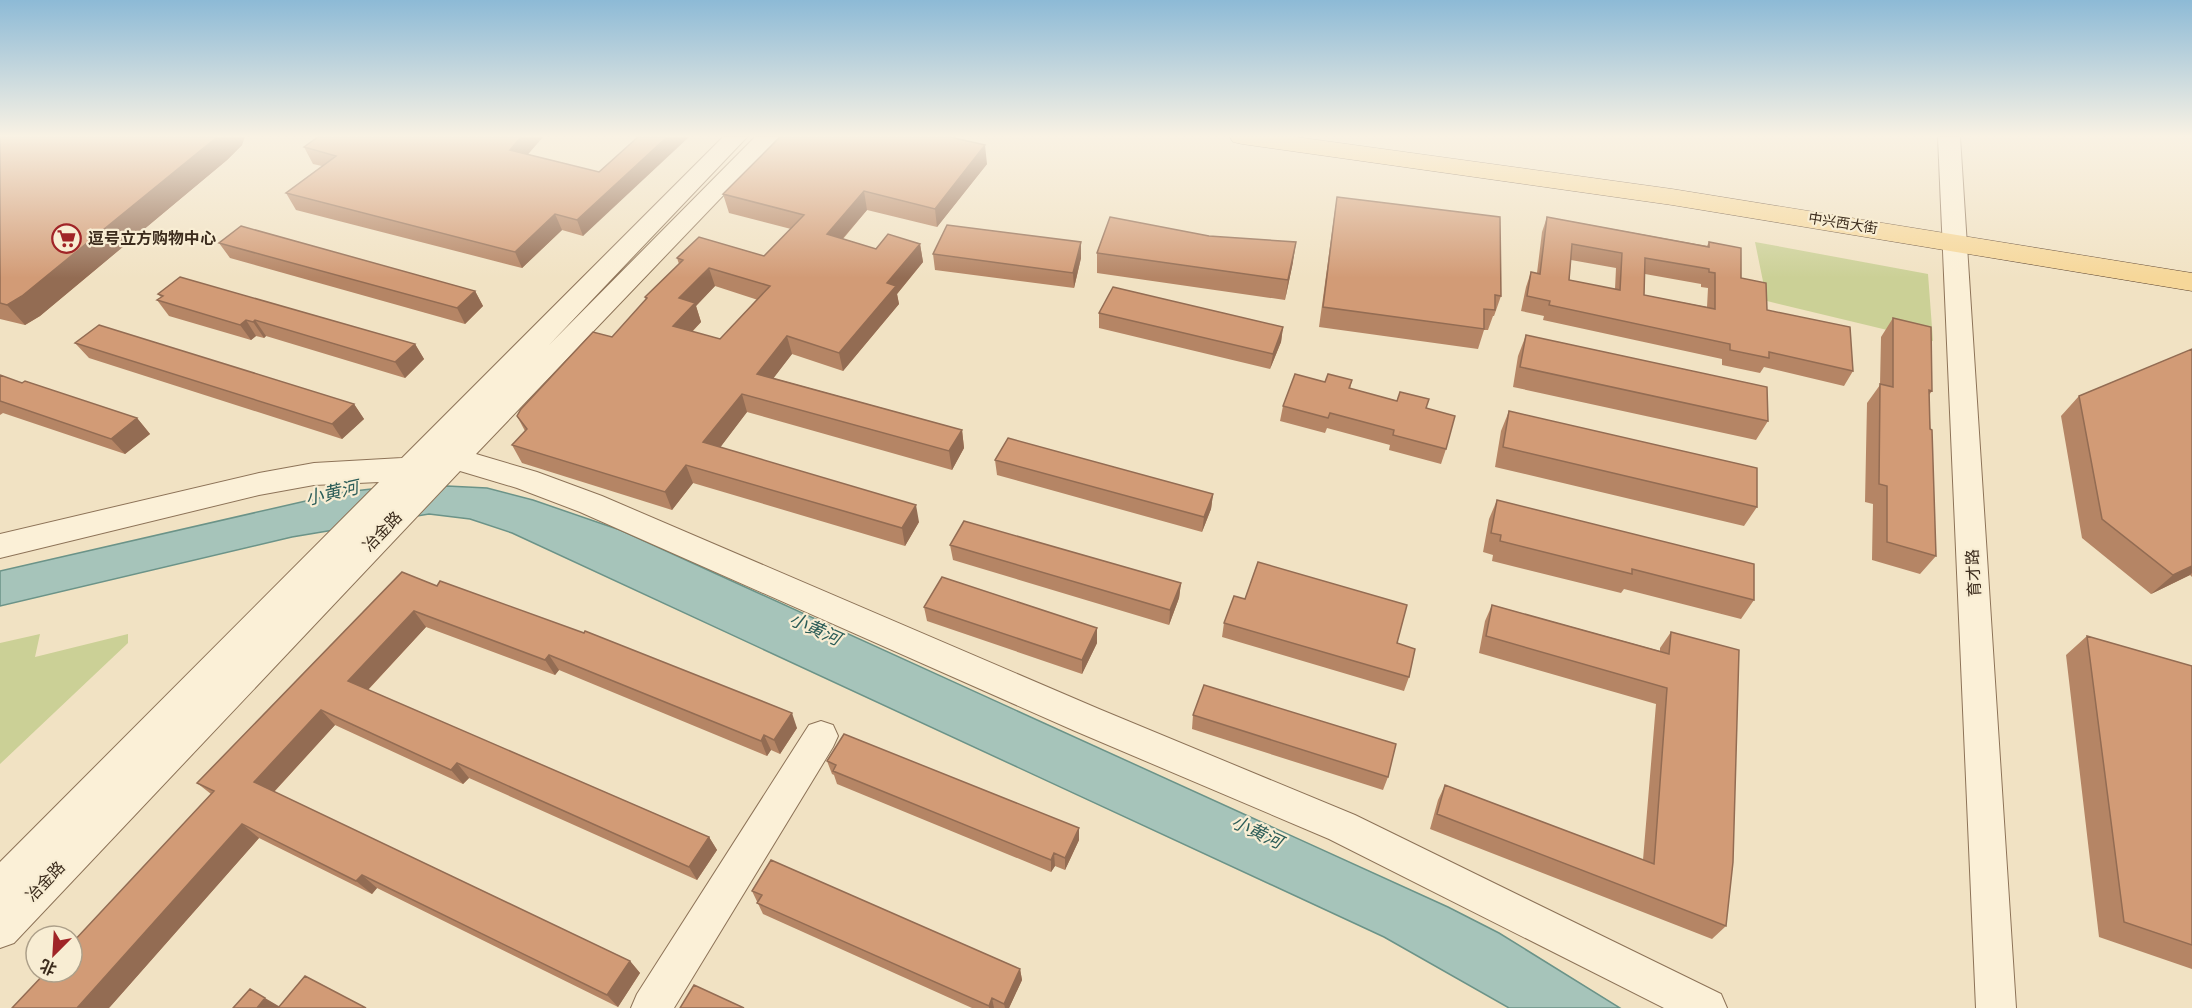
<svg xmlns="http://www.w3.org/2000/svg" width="2192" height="1008" font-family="'Times New Roman','Noto Sans SC',serif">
	<rect width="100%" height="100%" fill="#f1e2c3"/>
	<path fill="#cbd096" d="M1755,242L1928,274L1933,341L1767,301Z
		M40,634L35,657L128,634V643L0,764V643Z"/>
	<path fill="#a6c4ba" stroke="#6b9388" stroke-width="1.5" d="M447,486L487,488L533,500L620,530L1448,907L1499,933L1620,1008H1509L1384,937L512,533L470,519L429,514L292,537L0,606V571L345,492L389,487Z"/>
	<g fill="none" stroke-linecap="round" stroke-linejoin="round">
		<defs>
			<path id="minor" d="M723,137H747L549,345L755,137H779L476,454L537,472L602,496L1099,709L1355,815L1721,994L1727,1008H1664L1329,839L1075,731L580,512L517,488L460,471L14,943L0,948V862L379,482L314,485L259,495L0,558V534L259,473L314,463L402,458Z
				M1938,137H1960L2016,1008H1976Z
				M821,721L833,725L838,736L833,747L674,1008H631L637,994L809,725Z"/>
			<path id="major" d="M1230,137H1296L1672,189L2192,273V291L1672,205L1242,144L1233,142Z"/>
		</defs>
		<use href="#minor" stroke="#8d7358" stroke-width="2"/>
		<use href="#major" stroke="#5a412d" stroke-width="1"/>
		<use href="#minor" fill="#fbf0d7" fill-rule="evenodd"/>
		<use href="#major" fill="#f6d799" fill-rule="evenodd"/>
	</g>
	<path fill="#b58565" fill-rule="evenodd" d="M0,137L242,145L227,160L40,316L25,325L0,319Z
		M318,137H543L527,154L599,172L583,236L562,230L522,268L296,210L286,193L322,166L313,164L304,147Z
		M987,164L937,227L867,210L843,239L876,249L920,244L923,262L897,294L899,304L843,371L792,354L773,378L962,430L964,448L952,470L747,412L720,447L919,522L905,546L693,483L672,510L522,463L512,445L525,431L517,416L612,337L646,300L645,297L679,264L677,258L764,256L791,229L729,213L723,194ZM715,286L758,300L720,339L692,332L701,322L696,306Z
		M1337,197L1501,296L1494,316H1493L1488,330H1484L1478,349L1319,327L1334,217Z
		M1547,217L1707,246L1709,242L1741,278L1767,310L1853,371L1844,386L1764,367L1760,373L1722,365V359L1543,320L1544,316L1521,311L1526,287L1531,272L1537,273L1542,232ZM1571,260L1616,268L1615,289L1569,280ZM1645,274L1701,284V287L1708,288L1707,307L1644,295Z
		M219,243L475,291L483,306L465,324L230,258Z
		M1097,253L1293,262L1285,300L1097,273Z
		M933,254L1081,258L1074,288L935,270Z
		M158,294L415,344L424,359L405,378L266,336L264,338L256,336L251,340L169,316L157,300L161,297Z
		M1099,313L1283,327L1281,342L1270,369L1099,328Z
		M1893,318L1932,391L1929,395L1936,556L1920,574L1872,560L1873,504L1865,502L1867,403L1880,385L1881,337Z
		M1526,335L1768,421L1756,440L1513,387L1518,356Z
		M75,343L354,404L364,419L342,439L89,358Z
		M2192,349V577L2190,575L2151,594L2082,538L2061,416L2079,396Z
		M0,375L22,383L137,418L150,434L125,454L3,413L0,415Z
		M1352,380L1350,389L1426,408L1446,449L1441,464L1389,450L1390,445L1327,428L1325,433L1280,421L1283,406L1325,382Z
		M1509,411L1757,507L1744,526L1495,467L1501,431Z
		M995,460L1213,494L1211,509L1202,532L997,475Z
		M1497,500L1754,600L1741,619L1624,589L1621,593L1492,561L1493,555L1483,552L1489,519Z
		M950,545L1181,583L1179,598L1169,625L953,560Z
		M402,572L797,728L780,754L771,750L767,756L559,670L555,675L426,627L368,690L709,837L717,850L697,880L469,778L463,784L335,725L274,792L630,961L640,973L618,1007L377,888L372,894L259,838L109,1008L211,794L197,783Z
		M1245,599L1397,643L1409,677L1404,691L1222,637L1224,623Z
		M1492,605L1660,651V648L1671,632L1726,926L1712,939L1430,829L1438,800L1445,785L1643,860L1656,704L1479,653L1485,621Z
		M924,607L1097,628V643L1082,674L927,621Z
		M2087,636L2192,666V969L2099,937L2066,655Z
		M1193,715L1388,777L1383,790L1192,729Z
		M827,761L1079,840L1065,870L1055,866L1051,872L837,784L834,775L832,774Z
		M752,891L1020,969L1022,980L1009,1008H972L763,914Z"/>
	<path fill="#936c53" d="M217,137H245L242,145L227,160L40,316L25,325L7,305Z
		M521,137H543L517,167L510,150Z
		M667,137H689L583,236L577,220Z
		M985,145L987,164L937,227L935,209Z
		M864,191L867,210L831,252L827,234Z
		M555,214L562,230L522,268L515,252Z
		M1081,242V258L1074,288L1073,273Z
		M1296,242L1293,262L1285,300L1288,280Z
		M920,244L923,262L897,294L899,304L843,371L839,353L887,283Z
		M709,268L715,286L696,306L701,322L679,345L673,326L679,298Z
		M475,291L483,306L465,324L457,308Z
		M246,320L256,336L251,340L240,325Z
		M255,320L266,336L264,338L253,322Z
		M1283,327L1281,342L1270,369L1273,354Z
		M787,336L792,354L763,392L757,374Z
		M415,344L424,359L405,378L395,362Z
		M742,394L747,412L710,461L703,442Z
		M354,404L364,419L342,439L332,424Z
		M137,418L150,434L125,454L111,439Z
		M962,430L964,448L952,470L949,451Z
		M686,465L693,483L672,510L665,492Z
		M1213,494L1211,509L1202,532L1204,517Z
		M916,505L919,522L905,546L902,528Z
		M2192,566V573L2190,575L2151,594L2173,575Z
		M1181,583L1179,598L1169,625L1170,610Z
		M414,611L426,627L362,696L348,681Z
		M1097,628V643L1082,674V660Z
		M549,655L559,670L555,675L545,660Z
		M321,710L335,725L270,796L254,782Z
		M792,713L797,728L780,754L774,740Z
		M764,735L771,750L767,756L761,741Z
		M457,763L469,778L463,784L451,770Z
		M242,824L259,838L109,1008H77Z
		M1079,828V840L1065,870V858Z
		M709,837L717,850L697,880L689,867Z
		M1054,853L1055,866L1051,872V860Z
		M362,875L377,888L372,894L356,881Z
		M630,961L640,973L618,1007L607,995Z
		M1020,969L1022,980L1009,1008H1005L1004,1004Z
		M265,998L282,1008H257Z
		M992,998L994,1008H989V1006Z"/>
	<path fill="#d29b76" stroke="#936c53" stroke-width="1.5" fill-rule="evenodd" d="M0,137H217L22,296L7,305L0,303Z
		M318,137H521L510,150L599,172L638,137H667L577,220L555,214L515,252L286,193L336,156L304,147Z
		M780,137H950L985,145L935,209L864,191L827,234L876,249L888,234L920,244L887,283L896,286L839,353L787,336L757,374L962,430L949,451L742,394L703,442L916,505L902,528L686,465L665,492L512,445L527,429L517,416L521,409L593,332L612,337L647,298L645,297L683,260L677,258L699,237L764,256L804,215L723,194ZM709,268L770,286L720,339L673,326L695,303L679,298Z
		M1337,197L1500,217L1501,296L1495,295V310L1484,309V329L1323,307Z
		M1110,217L1209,236L1296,242L1288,280L1097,253Z
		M1547,217L1709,247V242L1741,248V278L1766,283L1767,310L1850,327L1853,371L1769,352V358L1730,350V344L1549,305L1550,301L1527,296L1531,272L1540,274ZM1572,244L1622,253L1620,290L1569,280ZM1645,258L1709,269V272L1715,273V309L1644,295Z
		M947,225L1081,242L1073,273L933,254Z
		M241,226L475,291L457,308L219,243Z
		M180,277L415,344L395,362L255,320L253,322L246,320L240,325L157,300L163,296L158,294Z
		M1113,287L1283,327L1273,354L1099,313Z
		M1893,318L1931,327L1932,391L1929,390L1930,429L1932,430L1936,556L1887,542V486L1879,484L1880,384L1893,387Z
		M99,325L354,404L332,424L75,343Z
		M1526,335L1767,387L1768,421L1520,367Z
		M2192,349V566L2173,575L2102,519L2079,396Z
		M1295,374L1325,382L1328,374L1352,380L1349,388L1397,401L1400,392L1429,399L1426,408L1455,416L1446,449L1393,435L1394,430L1330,413L1328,418L1283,406Z
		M0,375L22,383L25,381L137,418L111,439L0,401Z
		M1509,411L1757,468V507L1503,447Z
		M1008,438L1213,494L1204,517L995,460Z
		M1497,500L1754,564V600L1632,569V574L1500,541L1501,535L1491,533Z
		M964,521L1181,583L1170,610L950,545Z
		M1258,562L1407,605L1397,643L1415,649L1409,677L1224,623L1234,596L1245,599Z
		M402,572L437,586L440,581L584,633L585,631L792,713L774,740L764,735L761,741L549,655L545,660L414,611L348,681L709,837L689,867L457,763L451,770L321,710L254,782L630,961L607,995L362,875L356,881L242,824L77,1008H12L46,972H72V943L214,791L197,783Z
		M942,577L1097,628L1082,660L924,607Z
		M1492,605L1669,654L1671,632L1739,650L1733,862L1726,926L1437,814L1445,785L1654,864L1667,688L1486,636Z
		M2087,636L2192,666V945L2124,922Z
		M1204,685L1396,744L1388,777L1193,715Z
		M844,734L1079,828L1065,858L1054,853L1051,860L833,771L836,765L827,761Z
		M771,860L1020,969L1004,1004L992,998L989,1006L757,903L762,895L752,891Z
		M305,976L366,1008H278Z
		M694,985L744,1008H680Z
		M250,989L265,998L257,1008H233Z"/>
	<linearGradient id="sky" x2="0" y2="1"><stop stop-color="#8dbad6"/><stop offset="0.49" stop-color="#f9f2e4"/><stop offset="1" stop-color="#f9f2e4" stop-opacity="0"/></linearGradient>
	<rect width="2192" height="278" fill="url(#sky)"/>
	<defs>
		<symbol id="supermarket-ring" viewBox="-11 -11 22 22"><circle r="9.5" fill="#f8edd3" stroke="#a02427" stroke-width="1.5"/><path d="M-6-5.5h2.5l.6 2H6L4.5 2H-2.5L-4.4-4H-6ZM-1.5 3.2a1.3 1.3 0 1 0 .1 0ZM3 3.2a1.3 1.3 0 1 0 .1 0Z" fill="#a02427"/></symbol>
	</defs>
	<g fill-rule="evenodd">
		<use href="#supermarket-ring" x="50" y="222" width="33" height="33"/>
	</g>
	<g text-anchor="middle" stroke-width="4.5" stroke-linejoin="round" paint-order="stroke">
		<g font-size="14" fill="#3c2c1d" stroke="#f8edd3">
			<text transform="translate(1843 223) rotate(9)" y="5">中兴西大街</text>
		</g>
		<g font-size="16" font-weight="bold" fill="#3c2c1d" stroke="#f8edd3" text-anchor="start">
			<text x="88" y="244">逗号立方购物中心</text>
		</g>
		<g font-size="16" fill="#3c2c1d" stroke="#f8edd3">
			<text transform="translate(382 531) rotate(-46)" y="6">冶金路</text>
			<text transform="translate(1973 573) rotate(-93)" y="6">育才路</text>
			<text transform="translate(45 881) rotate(-46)" y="6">冶金路</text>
		</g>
		<g font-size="18" font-style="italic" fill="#2c5d58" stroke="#f8edd3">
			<text transform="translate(332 493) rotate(-13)" y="6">小黄河</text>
			<text transform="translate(815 629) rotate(24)" y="6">小黄河</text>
			<text transform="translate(1257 832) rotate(25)" y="6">小黄河</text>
		</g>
	</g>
	<g transform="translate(54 954) rotate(204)"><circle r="28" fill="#f8edd3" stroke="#ada08a" stroke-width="1.5"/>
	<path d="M0-4.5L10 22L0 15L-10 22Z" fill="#a02427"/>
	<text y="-9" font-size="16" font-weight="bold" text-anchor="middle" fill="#3c2c1d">北</text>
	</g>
</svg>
